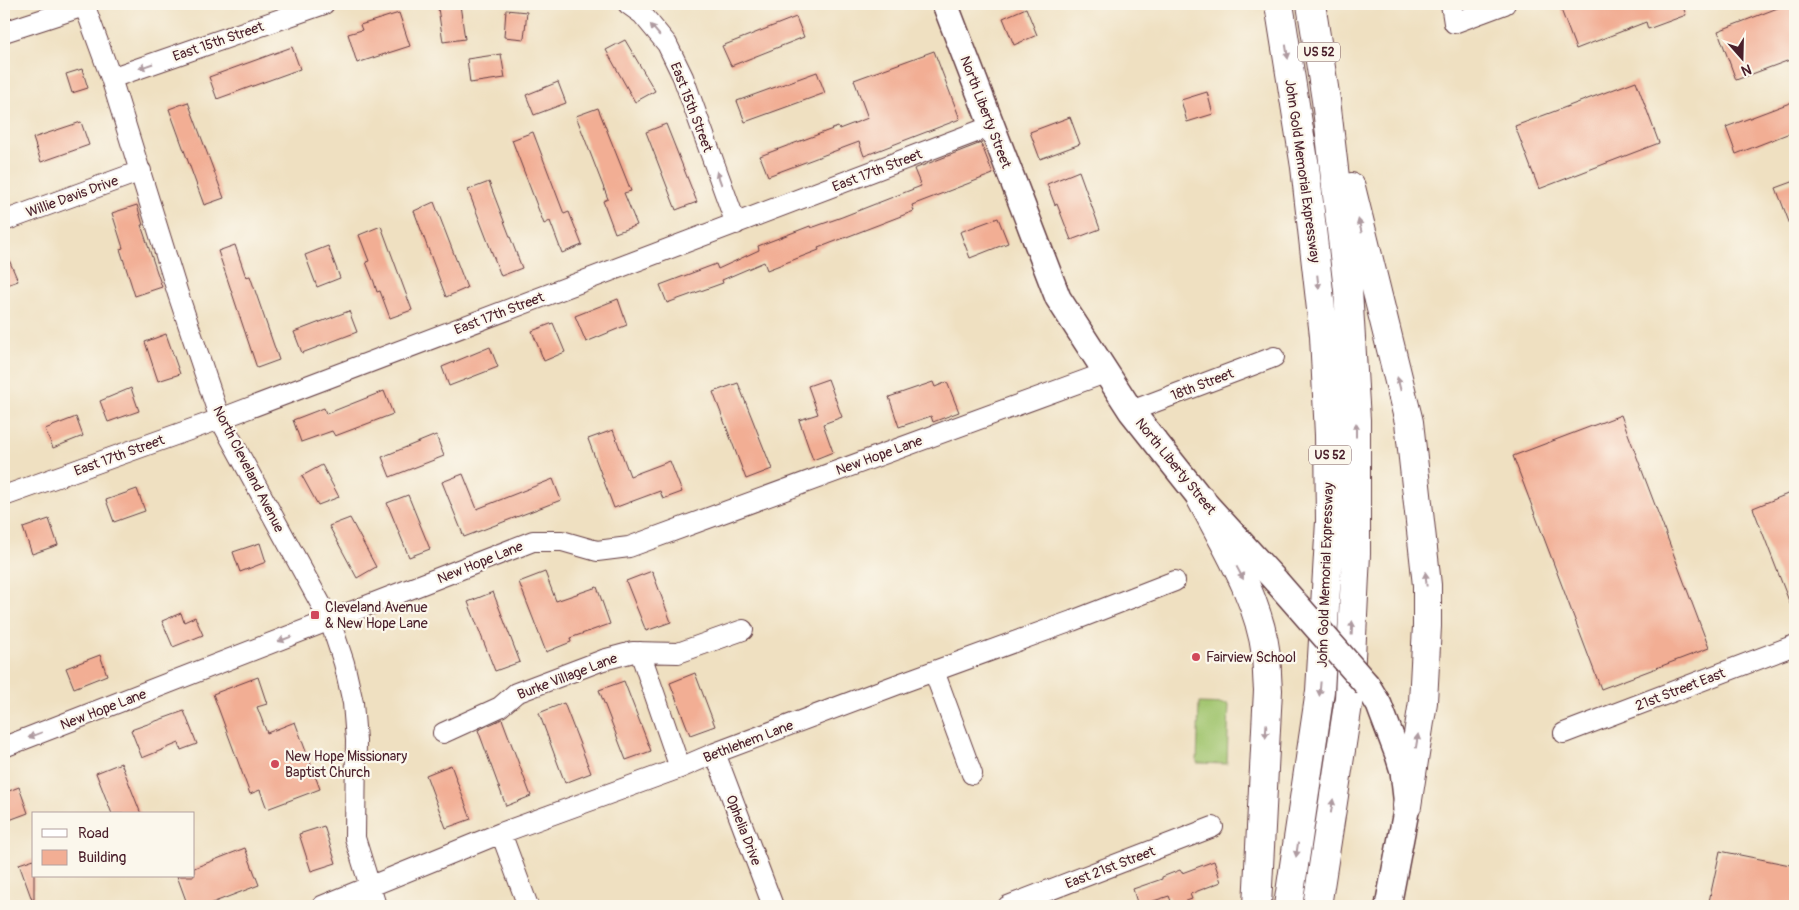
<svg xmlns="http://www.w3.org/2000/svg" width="1799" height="910" font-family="Pangolin,sans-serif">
	<rect width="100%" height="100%" fill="#fbf7ec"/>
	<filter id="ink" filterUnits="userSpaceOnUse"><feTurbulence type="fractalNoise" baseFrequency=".02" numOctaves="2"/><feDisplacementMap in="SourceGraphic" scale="10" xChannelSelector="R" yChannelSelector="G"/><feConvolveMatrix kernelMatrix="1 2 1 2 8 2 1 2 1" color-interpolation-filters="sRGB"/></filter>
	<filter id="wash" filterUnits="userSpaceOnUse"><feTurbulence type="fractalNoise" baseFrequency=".0096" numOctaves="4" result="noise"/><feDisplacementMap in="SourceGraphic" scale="20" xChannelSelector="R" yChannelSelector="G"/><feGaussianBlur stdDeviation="1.12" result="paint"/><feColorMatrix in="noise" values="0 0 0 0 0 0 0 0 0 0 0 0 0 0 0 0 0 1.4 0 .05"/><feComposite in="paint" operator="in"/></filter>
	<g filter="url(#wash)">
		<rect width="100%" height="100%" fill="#efe0c1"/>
		<path fill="#a1c56e" stroke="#76724c" d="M1199,703L1229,704L1227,764L1197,763Z"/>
		<g id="blocks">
			<path fill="#f2ae94" d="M1570,4H1682L1686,15L1648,29L1646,22L1576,49L1560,7Z
				M1788,4H1795V58L1736,80L1718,31Z
				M460,5L465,39L443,42L438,8Z
				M1026,8L1037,35L1014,45L1003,18Z
				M506,10L527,12L524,39L504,37Z
				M399,13L410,46L357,63L348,34L362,30L360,25Z
				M796,17L804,37L731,66L722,46Z
				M625,40L655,91L635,102L606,50Z
				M292,47L300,69L217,99L209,77Z
				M934,51L960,119L864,156L859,142L768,176L760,156L838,127L839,129L868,118L854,80Z
				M501,54L505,78L470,83L467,59Z
				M82,69L88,88L72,93L66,74Z
				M817,72L825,93L745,122L737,101Z
				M1636,81L1659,143L1539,189L1515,126Z
				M558,82L566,103L534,115L526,95Z
				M1207,92L1213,114L1187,122L1181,100Z
				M1795,101V131L1736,154L1726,127Z
				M188,102L224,198L204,205L169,109Z
				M598,108L631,191L624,193L637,225L615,233L603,201L608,199L576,116Z
				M1070,117L1080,144L1040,159L1030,132Z
				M81,122L89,145L41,162L33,138Z
				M666,124L697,202L676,210L646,132Z
				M533,132L564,214L569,212L582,245L562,253L550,221L544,224L512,140Z
				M981,143L993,174L912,205L914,211L818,248L819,250L767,270L764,262L722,280L723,283L667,303L660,285L716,264L718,269L759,250L758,246L810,226L811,228L842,217L921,186L914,169Z
				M1079,171L1100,229L1071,240L1057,204L1055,205L1047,184Z
				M1795,181V235H1794L1776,188Z
				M489,182L522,268L501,276L468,190Z
				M434,202L467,288L446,297L414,211Z
				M137,205L143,225H141L162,287L135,296L120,249L123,248L112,213Z
				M998,218L1008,243L970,258L960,232Z
				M381,226L412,310L390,318L380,291L377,292L374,282L366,262L369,261L359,235Z
				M235,245L246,277L250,276L279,360L257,368L218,251Z
				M328,246L340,278L317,287L305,255Z
				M4,248L18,281L4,286Z
				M618,299L627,325L586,342L575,316Z
				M349,311L357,332L302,353L294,332Z
				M553,323L565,352L544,361L532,331Z
				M166,334L180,374L158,381L145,342Z
				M490,347L498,367L449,386L442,367Z
				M828,379L842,417L823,424L833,452L813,460L799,420L818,414L808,386Z
				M933,382L935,387L947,382L959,412L933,422L931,416L899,427L889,397Z
				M738,383L772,469L746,479L713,392Z
				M131,388L139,411L108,422L100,401Z
				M384,391L393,414L335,436L332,431L301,442L293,420L324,408L326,414Z
				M1621,415L1709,648L1601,689L1513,456Z
				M76,417L83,436L53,448L45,429Z
				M613,430L630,476L670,461L682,492L663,499L660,491L614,508L588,439Z
				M436,435L444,456L390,477L382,457Z
				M322,465L339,497L318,505L302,476Z
				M463,474L477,509L553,479L561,500L464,537L442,482Z
				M137,489L145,511L114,522L106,500Z
				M1795,491V614H1794L1753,508Z
				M408,495L430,549L409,557L387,503Z
				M350,518L376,567L357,578L329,526Z
				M49,519L58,545L32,554L23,528Z
				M260,543L266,562L240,572L233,552Z
				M652,571L671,622L646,631L626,581Z
				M545,572L556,601L597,587L610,624L570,638L571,642L546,652L519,582Z
				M493,592L520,662L495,671L468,602Z
				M181,613L184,622L195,617L203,635L173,647L162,621Z
				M100,655L107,675L74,688L66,668Z
				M695,673L715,726L690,735L670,683Z
				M258,677L267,704L257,707L267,733L295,722L320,789L267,809L260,790L250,794L213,694Z
				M624,681L651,751L626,760L599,690Z
				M564,703L591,773L565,783L539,713Z
				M184,711L197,744L181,750L179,743L142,758L131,730Z
				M502,719L531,796L506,806L478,730Z
				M121,763L141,814H112L96,773Z
				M451,765L471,819L446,828L426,775Z
				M19,787L28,813L4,822V793Z
				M324,826L336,863L311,871L299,834Z
				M245,848L259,885L204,906H188L177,876H194V868Z
				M1720,851L1795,866V906H1708Z
				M34,859V899L32,900L19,864Z
				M1214,861L1221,882L1190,894L1192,899L1173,906L1169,896L1138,906L1133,889L1162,879V877L1180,870L1182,873Z"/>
		</g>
	</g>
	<g filter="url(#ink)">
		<use href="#blocks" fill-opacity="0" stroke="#633c42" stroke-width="1"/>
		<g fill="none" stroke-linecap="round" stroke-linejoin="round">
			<defs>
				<path id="minor" d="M84,4L111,78L178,294L220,419L330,621L344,663L353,703L356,740L355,838L376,906
					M628,4L642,14L667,44L683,77L736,224
					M1451,4L1454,23L1505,4
					M4,32L84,6
					M111,78L324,4
					M4,221L141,171
					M1131,411L1274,357
					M4,496L220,419L992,126
					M640,652L680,768
					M934,671L972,774
					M443,733L500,707L516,693L603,660L633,652L678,653L743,630
					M1564,733L1795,645
					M4,747L533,541H562L597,551L629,547L1105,373
					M715,753L773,906
					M501,833L528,906
					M322,906L501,833L680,768L715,753L904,682L1072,621L1175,581
					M1008,906L1213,827"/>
				<path id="major" d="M945,4L1058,298L1131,411L1201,499L1276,581
					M1367,685L1379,705L1398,755L1403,771L1407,806L1388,906"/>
				<path id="highway" d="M1279,4L1305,167L1324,336L1329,435L1330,521L1320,691L1288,906
					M1311,4L1326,100L1348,290L1356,420V554L1349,698L1317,906
					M1351,187L1409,422L1427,585V626L1423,702L1407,806
					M1201,499C1227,548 1259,599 1266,655C1267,667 1267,679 1268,690L1257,906"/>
			</defs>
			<use href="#minor" stroke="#633c42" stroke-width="22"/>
			<use href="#major" stroke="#633c42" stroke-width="28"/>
			<use href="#highway" stroke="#633c42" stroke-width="30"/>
			<use href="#minor" stroke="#fff" stroke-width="20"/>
			<use href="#major" stroke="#fff" stroke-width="25"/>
			<use href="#highway" stroke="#fff" stroke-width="28"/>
			<defs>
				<path id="major-bridge" d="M1276,581L1367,685"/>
			</defs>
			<use href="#major-bridge" stroke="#633c42" stroke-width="28" stroke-linecap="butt"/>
			<use href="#major-bridge" stroke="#fff" stroke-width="25"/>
		</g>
		<defs><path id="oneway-solid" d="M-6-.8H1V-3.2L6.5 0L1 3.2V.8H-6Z" transform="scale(1.25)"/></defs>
		<g fill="#ae9aa0">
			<use href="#oneway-solid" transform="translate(655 30) rotate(-130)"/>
			<use href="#oneway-solid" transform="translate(1287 52) rotate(81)"/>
			<use href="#oneway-solid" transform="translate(146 66) rotate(161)"/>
			<use href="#oneway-solid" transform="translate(719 178) rotate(-110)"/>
			<use href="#oneway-solid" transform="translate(1360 226) rotate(-104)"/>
			<use href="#oneway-solid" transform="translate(1318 282) rotate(84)"/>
			<use href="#oneway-solid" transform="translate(1399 384) rotate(-104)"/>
			<use href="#oneway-solid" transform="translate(1356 430) rotate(-90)"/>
			<use href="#oneway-solid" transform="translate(1240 573) rotate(62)"/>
			<use href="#oneway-solid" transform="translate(1426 579) rotate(-95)"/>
			<use href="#oneway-solid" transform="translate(1352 628) rotate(-87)"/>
			<use href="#oneway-solid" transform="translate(285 639) rotate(159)"/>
			<use href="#oneway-solid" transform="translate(1320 689) rotate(95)"/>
			<use href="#oneway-solid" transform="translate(1266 731) rotate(93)"/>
			<use href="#oneway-solid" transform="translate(35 735) rotate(159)"/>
			<use href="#oneway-solid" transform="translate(1417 741) rotate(-81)"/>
			<use href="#oneway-solid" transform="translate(1332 806) rotate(-81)"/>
			<use href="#oneway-solid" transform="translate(1297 850) rotate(98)"/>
		</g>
	</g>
	<g fill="#d1495b" stroke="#fbf7ec" stroke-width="2">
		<rect x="310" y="610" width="10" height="10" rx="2.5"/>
		<circle cx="1196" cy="657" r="5"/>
		<circle cx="275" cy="764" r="5"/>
	</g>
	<g text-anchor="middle" stroke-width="4.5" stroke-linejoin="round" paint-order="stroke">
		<g fill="#fbf7ec" stroke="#7f6065" stroke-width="1">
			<rect x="1298" y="42.5" width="42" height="19" rx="4"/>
			<rect x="1309" y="445.5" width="42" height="19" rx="4"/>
		</g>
		<g font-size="12" font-weight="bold" fill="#4a1f2b">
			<text x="1319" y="56">US 52</text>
			<text x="1330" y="459">US 52</text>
		</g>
		<g font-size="14" fill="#4a1f2b" stroke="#fbf7ec">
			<text transform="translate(218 41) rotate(-19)" y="5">East 15th Street</text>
			<text transform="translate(692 107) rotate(69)" y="5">East 15th Street</text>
			<text transform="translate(986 112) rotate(69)" y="5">North Liberty Street</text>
			<text transform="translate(877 170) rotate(-21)" y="5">East 17th Street</text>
			<text transform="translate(1303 171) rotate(82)" y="5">John Gold Memorial Expressway</text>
			<text transform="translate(72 196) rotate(-20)" y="5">Willie Davis Drive</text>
			<text transform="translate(499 313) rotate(-21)" y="5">East 17th Street</text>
			<text transform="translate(1202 384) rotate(-21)" y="5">18th Street</text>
			<text transform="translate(119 455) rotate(-20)" y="5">East 17th Street</text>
			<text transform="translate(879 455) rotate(-20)" y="5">New Hope Lane</text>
			<text transform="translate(1176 466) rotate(51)" y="5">North Liberty Street</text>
			<text transform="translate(249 469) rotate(63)" y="5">North Cleveland Avenue</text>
			<text transform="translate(480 562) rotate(-22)" y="5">New Hope Lane</text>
			<text transform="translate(1325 575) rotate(-88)" y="5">John Gold Memorial Expressway</text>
			<text transform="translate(567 676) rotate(-21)" y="5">Burke Village Lane</text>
			<text transform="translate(1680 689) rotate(-21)" y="5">21st Street East</text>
			<text transform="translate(103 709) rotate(-21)" y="5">New Hope Lane</text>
			<text transform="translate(748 741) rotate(-21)" y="5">Bethlehem Lane</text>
			<text transform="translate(744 830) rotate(69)" y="5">Ophelia Drive</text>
			<text transform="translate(1110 867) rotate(-21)" y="5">East 21st Street</text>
		</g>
		<g font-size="14" fill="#4a1f2b" stroke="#fbf7ec" text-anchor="start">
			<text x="325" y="612">Cleveland Avenue<tspan x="325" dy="16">&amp; New Hope Lane</tspan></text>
			<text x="1206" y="662">Fairview School</text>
			<text x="285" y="761">New Hope Missionary<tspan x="285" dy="16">Baptist Church</tspan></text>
		</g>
	</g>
	<rect width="1799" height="910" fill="none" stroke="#fbf7ec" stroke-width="20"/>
	<rect x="32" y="812" width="162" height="65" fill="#fbf7ec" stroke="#b4a19f"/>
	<rect x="42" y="829" width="25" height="8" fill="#ffffff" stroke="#b4a19f"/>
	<text x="78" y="838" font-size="15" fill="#4a1f2b">Road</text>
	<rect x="42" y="850" width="25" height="15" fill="#f2ae94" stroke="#b4a19f"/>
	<text x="78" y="862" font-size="15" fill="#4a1f2b">Building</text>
	<g transform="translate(1742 58) rotate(160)" stroke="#fbf7ec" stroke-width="4" paint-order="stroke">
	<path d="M0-4L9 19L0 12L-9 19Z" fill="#4a1f2b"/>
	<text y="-8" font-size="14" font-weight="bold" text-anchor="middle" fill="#4a1f2b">N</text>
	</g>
</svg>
